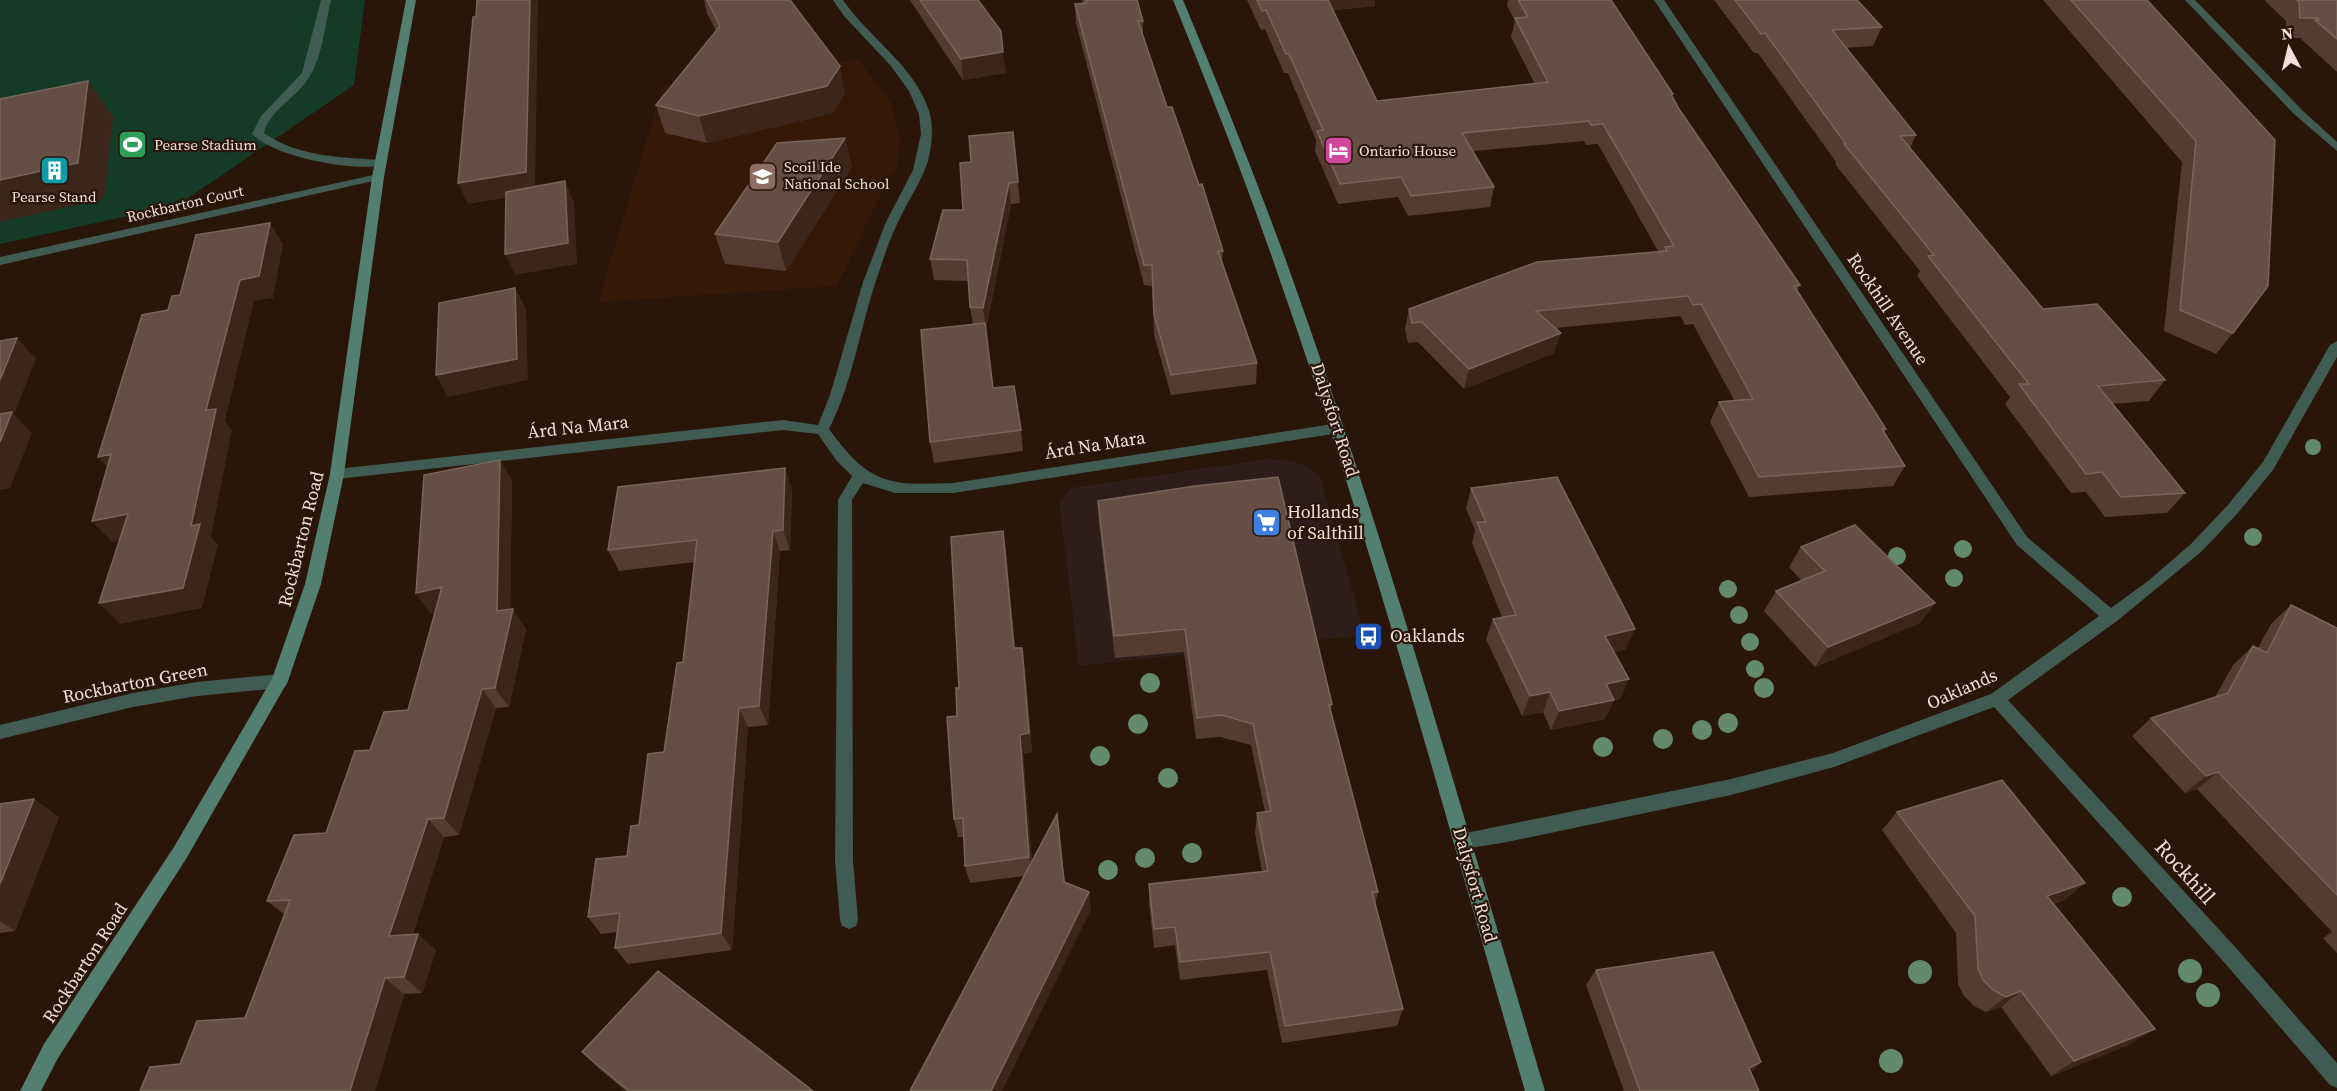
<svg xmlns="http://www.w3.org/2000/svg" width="2337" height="1091" font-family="'Source Serif 4',serif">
	<rect width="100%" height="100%" fill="#2a1509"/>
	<path fill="#2f1d1a" d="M1267,459L1290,461L1309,467L1320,477L1365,635L1079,666L1059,502L1071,488Z"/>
	<path fill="#341909" d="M859,60L892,104L900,137L897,167L886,184L837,286L598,302L663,85Z"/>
	<path fill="#143b28" d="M0,0H365L354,85L178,205L0,244Z"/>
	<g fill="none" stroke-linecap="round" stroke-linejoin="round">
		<path fill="#405b52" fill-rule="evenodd" d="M321,0H331C325,24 323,54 310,76C298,97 270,109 264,133C298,157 340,157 380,160L384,161V165C354,172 274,157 252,134L261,116L302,73Z"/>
		<path fill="#405b52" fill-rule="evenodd" d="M833,0H843C869,38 915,66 929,111C934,127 932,144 928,161C922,180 911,196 902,214C893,231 886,250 880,269C861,321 854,380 829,429C869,484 887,486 953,483L1339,423L1346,428L1339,433L953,493H895L863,483L852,500L853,861L858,920L856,926L849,929L842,926L840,920L835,861L838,500L852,476L836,460L818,434L783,430L337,479L330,474L337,469L783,420L818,425L830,395L863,282L886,222L913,170L921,134L919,114L909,91L891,66L844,16Z
			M1654,0H1664L2027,537L2111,608L2148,581L2191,544L2227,506L2263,462L2330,345L2337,341V357L2273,470L2237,514L2201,552L2117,621L2008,700L2237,949L2337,1063V1088L2330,1085L2223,961L1994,707L1834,767L1731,795L1502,843L1462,849L1456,847L1453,841L1456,835L1731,779L1833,753L1991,694L2099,616L2017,545Z
			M2185,0H2195L2302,110L2337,142V151L2294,114Z
			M378,174L384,177L382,179L0,265V257Z
			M280,674L286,676L288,681L286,686L280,688L197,696L133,707L0,739V725L133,693L197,682Z"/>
		<path fill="#537f71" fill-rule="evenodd" d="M406,0H416L384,177L344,474L321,584L288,681L186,859L58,1058L41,1091H20L44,1044L174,847L272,679L305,584L330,474L372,177Z
			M1173,0H1183C1220,89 1256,178 1289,269C1386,539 1463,816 1545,1091H1525C1445,816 1371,539 1276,269C1245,178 1209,89 1173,0Z"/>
	</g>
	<g fill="#638b6b">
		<circle cx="2313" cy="447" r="8"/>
		<circle cx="2253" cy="537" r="9"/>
		<circle cx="1963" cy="549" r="9"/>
		<circle cx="1897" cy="556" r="9"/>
		<circle cx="1954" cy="578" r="9"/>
		<circle cx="1728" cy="589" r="9"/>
		<circle cx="1739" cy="615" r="9"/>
		<circle cx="1750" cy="642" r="9"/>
		<circle cx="1755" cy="669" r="9"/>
		<circle cx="1150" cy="683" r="10"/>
		<circle cx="1764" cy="688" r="10"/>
		<circle cx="1728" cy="723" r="10"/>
		<circle cx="1138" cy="724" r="10"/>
		<circle cx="1702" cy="730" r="10"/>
		<circle cx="1663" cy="739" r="10"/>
		<circle cx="1603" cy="747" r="10"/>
		<circle cx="1100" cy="756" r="10"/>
		<circle cx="1168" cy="778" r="10"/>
		<circle cx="1192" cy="853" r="10"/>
		<circle cx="1145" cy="858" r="10"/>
		<circle cx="1108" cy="870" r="10"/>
		<circle cx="2122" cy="897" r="10"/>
		<circle cx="2190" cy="971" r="12"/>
		<circle cx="1920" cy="972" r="12"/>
		<circle cx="2208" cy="995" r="12"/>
		<circle cx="1891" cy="1061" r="12"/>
	</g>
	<path fill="#543c31" d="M704,0H790L845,93L833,113L707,143L665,133L656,105L716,31L707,13Z
		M910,0H978L1006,73L963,80Z
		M1082,0H1137L1143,21V37L1167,107L1223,251L1222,265L1257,363L1256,384L1171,395L1154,335L1152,286L1144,285L1076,23L1075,4L1083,3Z
		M1247,0H1375V6L1333,10L1377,101L1535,84L1511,37L1515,21L1507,6L1508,0H1611L1673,94L1672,97L1679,109L1800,285L1797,291L1886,429L1884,433L1905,466L1893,486L1749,497L1710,422L1719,402L1734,400L1693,324L1685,325L1681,316L1555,328L1554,353L1464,389L1418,342L1408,343L1405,329L1409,309L1658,251L1598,144L1586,145L1584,141L1473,151L1494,187L1490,207L1408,216L1398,197L1338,204L1315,151L1316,140L1288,73H1284L1265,29L1261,30Z
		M1714,0H1857L1882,27L1873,46L1846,48L1916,135L1910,148L2043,309L2165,380L2149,401L2112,404L2185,493L2167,513L2105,517L2086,492L2071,493L2005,404L2010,397L1917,276L1920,271L1835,164L1836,162L1758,53H1754Z
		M2043,0H2147L2275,140L2233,333L2216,354L2164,331L2182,162Z
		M2264,0H2337V72L2301,39L2302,38H2286V21Z
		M1013,132L1020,203L1011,204L986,329L993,388L1021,430L1023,451L934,463L930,442L973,324L970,307L968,281L934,280L930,259L963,210L971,162Z
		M845,138L852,167L786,271L725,264L715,234Z
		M512,480L510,610L526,629L509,707L496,708L459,835L444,837L413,934L436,950L422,993L404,994L375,1091H140L180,1064L245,1018L285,915L267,901L326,833L370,750L408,710L435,612L430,613Z
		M1471,488L1626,649L1614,652L1629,679L1620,699L1614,700L1605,719L1551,730L1543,712L1522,716L1486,639L1493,619L1502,617L1472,543L1475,530L1466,509Z
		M792,489L790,550L780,551L768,725L748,727L732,950L628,964L615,948L617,932L601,934L588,917L627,856L664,752L683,662L695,562L619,571L608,550Z
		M1098,501L1332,704L1331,710L1378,892L1375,904L1403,1009L1397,1026L1282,1043L1267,970L1180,980L1175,945L1154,948L1149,903V884L1262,872L1255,833L1257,813L1265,812L1251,745L1220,737L1196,739L1184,652L1115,658L1099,524Z
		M1003,531L1006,552L1015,648L1025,667L1032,752L1023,754L1032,862L1057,814L1065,882L1089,892L1091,910L1024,876L970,883L965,866L964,837H958L954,819L959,688Z
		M1801,547L1935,603L1920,623L1815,667L1764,611L1776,591L1802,581L1789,567Z
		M2291,605L2337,628V953L2323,938L2332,932L2197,789L2185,793L2132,736L2151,718L2215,697L2233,665L2253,646L2258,648L2271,624Z
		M34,799L59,817L15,931L0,933V804Z
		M1897,812L2085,883L2064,900L2054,904L2131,1044L2051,1076L2001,1007L1986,1012L1974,1006L1964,996L1958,984L1956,933L1882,830Z
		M1596,970L1761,1062L1751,1072L1759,1091H1624L1586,985Z
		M582,1052L813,1091H626L596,1066Z"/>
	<path fill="#3c2519" d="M530,0H538L535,193L468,204L458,183Z
		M1323,0H1375V6L1322,11Z
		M1003,52L1006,73L963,80L961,59Z
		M840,66L845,93L833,113L707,143L699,116Z
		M88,81L113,117L104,199L0,222V180Z
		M845,138L852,167L786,271L778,242Z
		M565,181L574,202L577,264L515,275L505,254Z
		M1009,183L1011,204L986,329L983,308Z
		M270,223L283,244L273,298L254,301L225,421L232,430L211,537L218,545L202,608L120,624L99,603L191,526L206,410L240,280Z
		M515,288L526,309L528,380L448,397L436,375Z
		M1561,333L1554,353L1464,389L1469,369Z
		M17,338L36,359L14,414L32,433L10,488L0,490V380Z
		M111,454L117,478L98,457Z
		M500,460L512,480L510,622L513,609L526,629L509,707L495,688Z
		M785,468L792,489L790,550L783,530Z
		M128,514L147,535L112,542L92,521Z
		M773,531L780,551L768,725L759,706Z
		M1003,531L1006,552L1017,668L1014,648Z
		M442,587L455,607L430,613L416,593Z
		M1935,603L1920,623L1815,667L1828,647Z
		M1635,629L1626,649L1596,656L1605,636Z
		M1022,648L1025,667L1032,752L1023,754L1033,875L1029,857L1020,735Z
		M1629,679L1620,699L1614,700L1605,719L1551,730L1559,711L1606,684Z
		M482,689L496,708L459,835L444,818Z
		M1550,692L1543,712L1522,716L1530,696Z
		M739,708L748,727L732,950L721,933Z
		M2218,772L2197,789L2185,793L2206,776Z
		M34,799L59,817L15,931L0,921V884Z
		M428,819L444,837L407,952L389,936Z
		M2085,883L2064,900L2027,913L2047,896Z
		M1089,892L1091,910L1002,1091H991Z
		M418,934L436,950L422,993L404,977Z
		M385,978L404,994L375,1091H350Z
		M2021,991L2001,1007L1986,1012L2006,997Z
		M2155,1029L2131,1044L2051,1076L2074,1061Z
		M1761,1062L1747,1076L1749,1068Z"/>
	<path fill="#654e43" stroke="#7a655a" stroke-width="1.5" d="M477,0H530L526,172L458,183L473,17H476Z
		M707,0H790L840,66L827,86L699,116L656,105L720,26Z
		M920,0H978L1001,31L1003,52L961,59Z
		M1086,0H1137L1143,21H1138L1167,107H1172L1199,185L1202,184L1223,251H1218L1257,363L1171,375L1154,314L1152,265H1144L1075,4L1086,3Z
		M1257,0H1328L1377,101L1548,82L1515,18L1528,17L1518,0H1611L1673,94H1671L1679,109L1800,285L1794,286L1886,429H1882L1905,466L1759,477L1719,402L1753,399L1701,304L1693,305L1688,296L1536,311L1561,333L1469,369L1422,322L1412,323L1409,309L1537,262L1667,251L1665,247L1674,246L1603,124L1591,125L1589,121L1462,133L1494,187L1411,196L1401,177L1340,184L1317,131L1323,130L1289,54H1286L1266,10L1262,11Z
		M1735,0H1857L1882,27L1832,30L1916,135L1900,136L2043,309L2097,304L2165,380L2098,386L2185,493L2121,497L2102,472L2086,474L2019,384H2029L1928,256L1934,255L1844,144H1846L1765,33L1761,34Z
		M2071,0H2147L2275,140L2268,286L2233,333L2180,310L2196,141Z
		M2297,0H2337V39L2315,20H2319L2318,18H2300L2299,2Z
		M88,81L78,163L0,180V99Z
		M1013,132L1018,182L1009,183L983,308L970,307L967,260L930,259L943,210H963L960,163L971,162L969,136Z
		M845,138L778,242L715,234L777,143Z
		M565,181L568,243L505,254L506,192Z
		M270,223L259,276L240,280L206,410L216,409L191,526L200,524L183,588L99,603L128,514L92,521L111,454L98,457L142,315L168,310L172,296L180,295L196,235Z
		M515,288L517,359L436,375L439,303Z
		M985,323L993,388L1014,386L1021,430L930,442L921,330Z
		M17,338L0,380V341Z
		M12,412L0,442V414Z
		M500,460L497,611L513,609L495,688L482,689L444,818L428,819L389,936L418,934L404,977L385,978L350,1091H140L150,1067L180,1064L197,1021L245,1018L290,900L267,901L294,835L326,833L355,751L370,750L384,712L408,710L442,587L416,593L424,475Z
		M785,468L783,530L773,531L759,706L739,708L721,933L615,948L620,913L588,917L596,859L627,856L631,826L639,825L648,754L664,752L677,663L683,662L697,540L608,550L618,487Z
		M1278,477L1332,704L1329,705L1378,892H1372L1403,1009L1285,1026L1270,952L1180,962L1175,927L1154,929L1149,884L1268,871L1257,813L1271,811L1253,724L1222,715L1197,718L1185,629L1114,636L1098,501L1195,486Z
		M1557,477L1635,629L1605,636L1629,679L1606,684L1614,700L1559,711L1550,692L1530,696L1493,619L1516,615L1477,522H1486L1471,488Z
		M1855,525L1935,603L1828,647L1776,591L1825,571L1801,547Z
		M1003,531L1014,648H1022L1029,733L1020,735L1029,857L965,866L963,818L954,819L947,717L957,716L956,688H959L951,537Z
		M2291,605L2337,628V895L2218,772L2206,776L2151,718L2228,693L2253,646L2267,653Z
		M2002,780L2085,883L2047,896L2155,1029L2074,1061L2021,991L2006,997L1993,990L1983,980L1978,968L1975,916L1897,812Z
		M34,799L0,884V804Z
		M1057,814L1064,882L1089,892L991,1091H910Z
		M1713,952L1761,1062L1749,1068L1759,1091H1640L1596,970Z
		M658,971L813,1091H629L582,1052Z"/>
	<defs>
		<symbol id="stadium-square" viewBox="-11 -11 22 22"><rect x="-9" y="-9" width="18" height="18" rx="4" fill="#2e9e5b" stroke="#2a1509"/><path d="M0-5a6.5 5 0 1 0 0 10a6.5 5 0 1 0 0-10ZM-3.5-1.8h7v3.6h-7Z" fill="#fff"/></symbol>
		<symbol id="hotel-square" viewBox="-11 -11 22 22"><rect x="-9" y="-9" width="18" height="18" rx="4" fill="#d1479c" stroke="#2a1509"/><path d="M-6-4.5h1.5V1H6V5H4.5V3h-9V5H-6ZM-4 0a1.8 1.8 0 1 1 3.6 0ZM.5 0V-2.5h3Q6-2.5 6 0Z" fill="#fff"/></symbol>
		<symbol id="building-square" viewBox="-11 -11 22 22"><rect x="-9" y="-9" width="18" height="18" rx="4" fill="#0f9aa8" stroke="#2a1509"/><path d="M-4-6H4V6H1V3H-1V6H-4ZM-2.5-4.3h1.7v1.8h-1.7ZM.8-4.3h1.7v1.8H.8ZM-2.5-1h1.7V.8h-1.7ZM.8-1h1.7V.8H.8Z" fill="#fff"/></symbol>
		<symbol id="school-square" viewBox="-11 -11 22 22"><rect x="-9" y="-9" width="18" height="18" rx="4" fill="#8d6e63" stroke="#2a1509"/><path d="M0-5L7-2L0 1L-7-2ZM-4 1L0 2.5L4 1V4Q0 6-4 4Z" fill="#fff"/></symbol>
		<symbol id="supermarket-square" viewBox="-11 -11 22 22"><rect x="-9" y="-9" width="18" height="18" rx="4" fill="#3f7fe0" stroke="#2a1509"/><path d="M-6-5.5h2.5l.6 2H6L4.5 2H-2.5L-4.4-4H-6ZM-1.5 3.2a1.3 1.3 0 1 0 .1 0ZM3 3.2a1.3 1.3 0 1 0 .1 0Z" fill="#fff"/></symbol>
		<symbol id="bus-square" viewBox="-11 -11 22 22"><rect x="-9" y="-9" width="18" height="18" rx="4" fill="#1a4fb4" stroke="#2a1509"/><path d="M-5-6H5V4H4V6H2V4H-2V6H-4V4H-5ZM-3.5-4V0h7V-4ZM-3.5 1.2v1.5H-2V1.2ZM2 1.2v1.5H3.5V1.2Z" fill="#fff"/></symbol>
	</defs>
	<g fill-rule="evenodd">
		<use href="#stadium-square" x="116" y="128" width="33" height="33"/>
		<use href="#hotel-square" x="1322" y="134" width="33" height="33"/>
		<use href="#building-square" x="38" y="154" width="33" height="33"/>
		<use href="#school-square" x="746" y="160" width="33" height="33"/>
		<use href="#supermarket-square" x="1250" y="506" width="33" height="33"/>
		<use href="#bus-square" x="1352" y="620" width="33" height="33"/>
	</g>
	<g text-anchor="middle" stroke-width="4.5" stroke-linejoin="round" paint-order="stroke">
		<g font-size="15" fill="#f0e0d8" stroke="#2a1509" text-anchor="start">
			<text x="154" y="150">Pearse Stadium</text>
			<text x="1359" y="156">Ontario House</text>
			<text x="784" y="172">Scoil Ide<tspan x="784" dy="17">National School</tspan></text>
			<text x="54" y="202" text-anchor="middle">Pearse Stand</text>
		</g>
		<g font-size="15" fill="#f0e0d8" stroke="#2a1509">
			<text transform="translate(185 204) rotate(-13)" y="5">Rockbarton Court</text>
		</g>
		<g font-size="18" fill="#f0e0d8" stroke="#2a1509">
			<text transform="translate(1888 309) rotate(56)" y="6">Rockhill Avenue</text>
			<text transform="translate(1335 420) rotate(72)" y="6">Dalysfort Road</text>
			<text transform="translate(578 427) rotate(-6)" y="6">Árd Na Mara</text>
			<text transform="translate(1095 445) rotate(-9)" y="6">Árd Na Mara</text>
			<text transform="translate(301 539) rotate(-76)" y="6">Rockbarton Road</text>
			<text transform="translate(135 683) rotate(-11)" y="6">Rockbarton Green</text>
			<text transform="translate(1962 689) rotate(-24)" y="6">Oaklands</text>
			<text transform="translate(1475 885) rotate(74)" y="6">Dalysfort Road</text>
			<text transform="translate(85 963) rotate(-57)" y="6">Rockbarton Road</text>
		</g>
		<g font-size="18" fill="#f0e0d8" stroke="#2a1509" text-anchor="start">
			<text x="1287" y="518">Hollands<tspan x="1287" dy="21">of Salthill</tspan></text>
			<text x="1390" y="642">Oaklands</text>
		</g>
		<g font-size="21" fill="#f0e0d8" stroke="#2a1509">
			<text transform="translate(2185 872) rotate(48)" y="7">Rockhill</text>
		</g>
	</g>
	<g transform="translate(2289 48) rotate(353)" stroke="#2a1509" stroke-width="4.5" paint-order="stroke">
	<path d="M0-4.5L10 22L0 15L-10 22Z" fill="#f0e0d8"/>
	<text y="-9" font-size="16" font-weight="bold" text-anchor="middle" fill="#f0e0d8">N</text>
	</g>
</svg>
